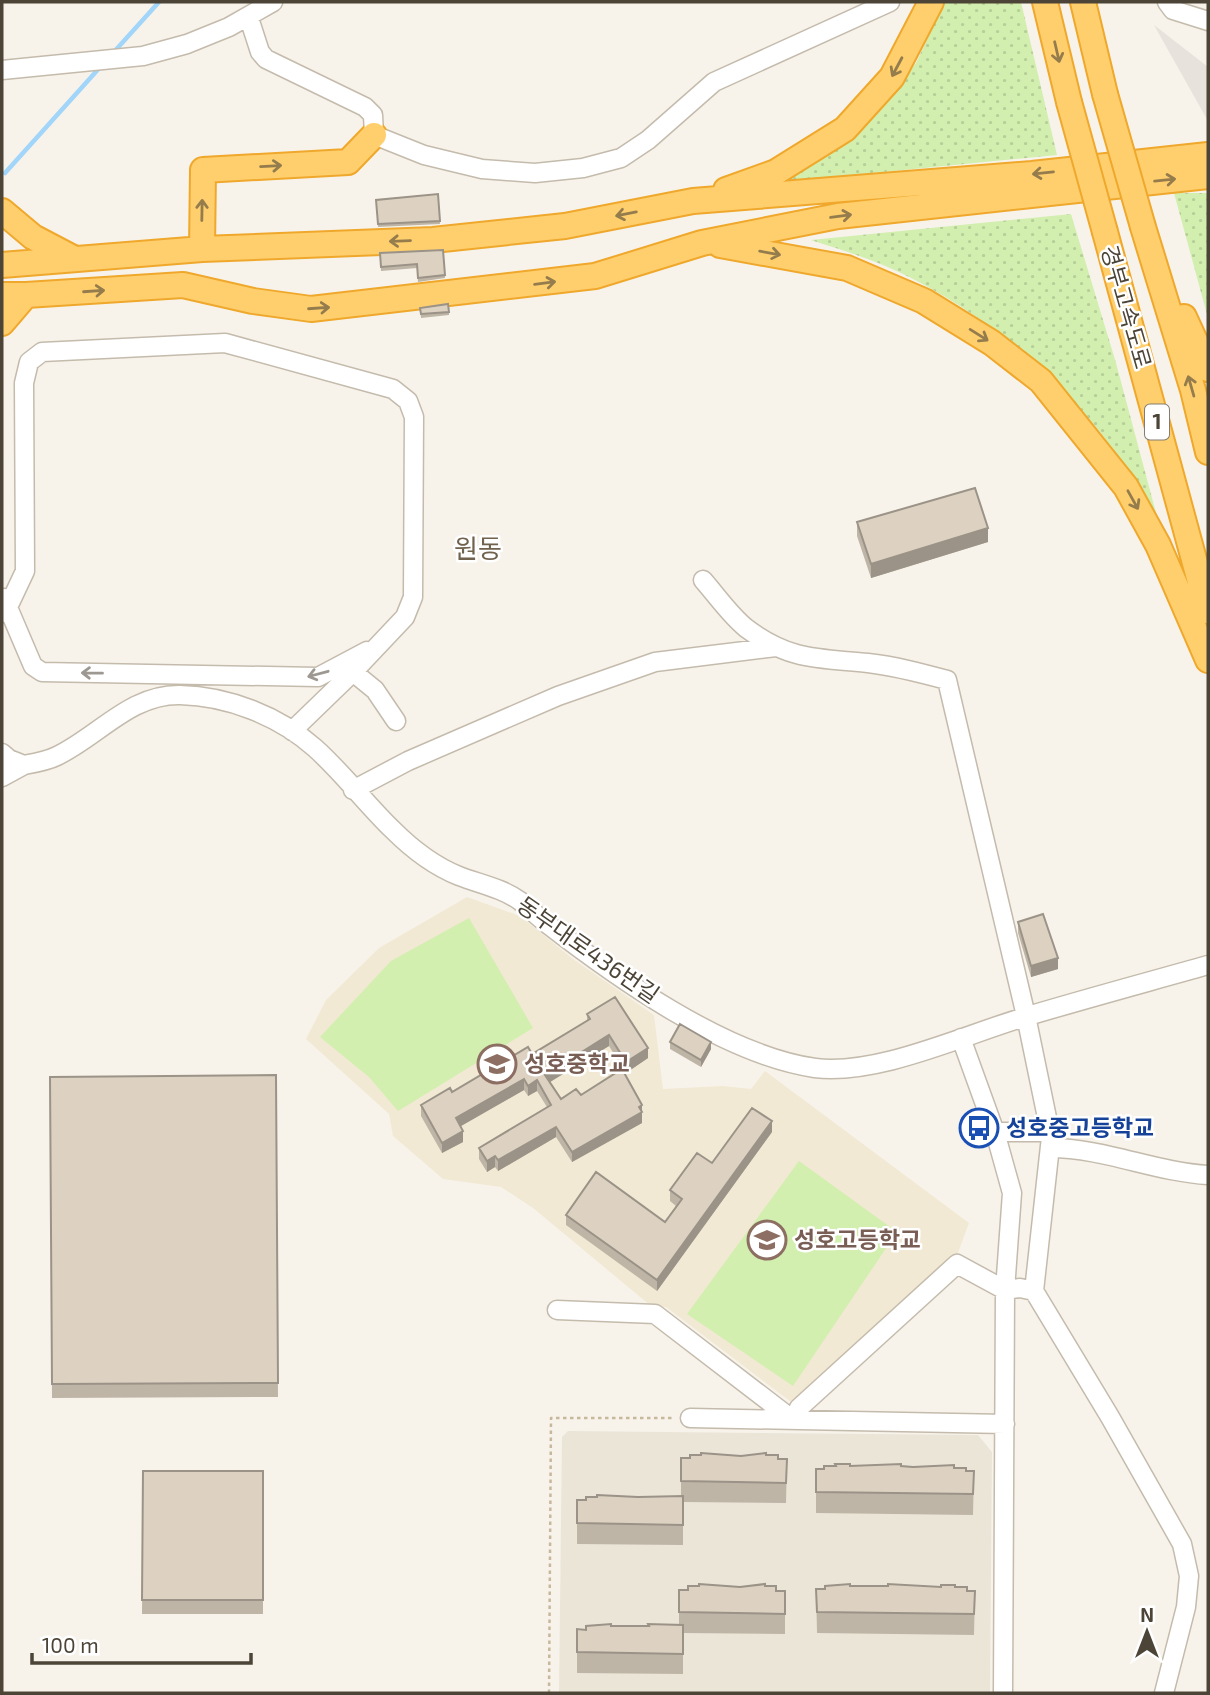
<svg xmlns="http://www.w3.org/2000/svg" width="1210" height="1695" font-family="'Exo 2','Noto Sans KR',sans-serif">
	<defs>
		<pattern id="grass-dots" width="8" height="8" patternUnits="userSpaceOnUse" patternTransform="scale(1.75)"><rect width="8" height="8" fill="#d2efaf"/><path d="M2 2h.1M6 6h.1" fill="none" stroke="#b6ce97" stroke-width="1.8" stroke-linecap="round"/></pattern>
	</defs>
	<rect width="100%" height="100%" fill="#f7f3eb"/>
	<path fill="#ebe5d8" d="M568,1431L978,1435L992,1452L990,1693H559L562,1437Z"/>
	<path fill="#e7e2dc" d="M1154,25L1208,67V121Z"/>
	<path fill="#f1e9d3" d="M467,897L520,916L573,959L654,1015L663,1089L723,1086L751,1089L765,1071L969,1223L956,1258L795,1405L666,1307L651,1306L533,1208L501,1187L443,1179L393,1136L389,1114L306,1039L326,1000L379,948Z"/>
	<path fill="url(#grass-dots)" d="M945,2H1021L1057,155L802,180H789L864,127L916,63Z
		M1174,193H1208V318Z
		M1071,214L1116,363L1159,524C1147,504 1137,483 1124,464C1068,384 989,315 901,273C872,259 841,250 811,240Z"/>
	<path fill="#d2efaf" d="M469,918L533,1028L398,1111L369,1077L320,1037L391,961Z
		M799,1161L897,1232L793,1386L687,1314Z"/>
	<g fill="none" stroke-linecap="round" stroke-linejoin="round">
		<path stroke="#a1d5f9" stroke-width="4.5" d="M113,53L159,2
			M5,173L102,65"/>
		<defs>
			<path id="minor" d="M1167,2L1173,10L1208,21
				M249,18L260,52L266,59L365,107L373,115L374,135L424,155L482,169L535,173L583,168L621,158L648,140L714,82L890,2
				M2,70L143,56L187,44L229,27L273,2
				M703,580C717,596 730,615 746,628C790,661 818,658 868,663C895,666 921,673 947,680L1026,1016L1051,1137L1034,1291L1110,1417L1182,1544L1189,1576L1186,1607L1164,1693
				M4,598L33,666L42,672L318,677L367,651
				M2,613L9,605L25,571L24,383L29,362L42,352L225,343L393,389L408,401L414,417L413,597L405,617L353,672L292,731
				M353,672L375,690L396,721
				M2,753L9,759L24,765L2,777
				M24,765C35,763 47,761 57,756C99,736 130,694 180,695C228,696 279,716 315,748C343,773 366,804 393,830C412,849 434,866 459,876C480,884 502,888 520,901C529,908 537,916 546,923C617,978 725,1055 815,1068C878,1076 966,1034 1028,1016C1088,998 1148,982 1208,965
				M353,790L408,761L558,696L655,662L776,647
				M961,1038L995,1132L1012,1193L1005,1290L1003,1693
				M995,1132H1050
				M1050,1148C1104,1148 1155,1172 1208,1175
				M557,1310L655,1314L793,1420L799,1408L957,1264L1005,1290L1020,1288L1034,1291
				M690,1418L1005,1424"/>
			<path id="highway" d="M1045,2L1069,102
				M1083,2L1105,94
				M726,190L776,172L845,129L892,77L931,2
				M2,211L33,237L73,258
				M1143,227L1193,390L1208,452
				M1105,232L1208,611
				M720,245L847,268L924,301L992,343L1041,381L1126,487L1158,545L1208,660
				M202,249L203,170L348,162L374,135
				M2,265L202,249L433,240L565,226L693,201L1032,174L1208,155
				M2,295H26L183,285L253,301L311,309L595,276L702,243L838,216L1208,176
				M1184,317L1208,369
				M2,323L26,295"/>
		</defs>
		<use href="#minor" stroke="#c4bbac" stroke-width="21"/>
		<use href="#highway" stroke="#efa82c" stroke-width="28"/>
		<path stroke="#c7b89b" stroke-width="2.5" stroke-dasharray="3.5 3.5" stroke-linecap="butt" d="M549,1693L551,1418H673"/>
		<use href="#minor" stroke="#fff" stroke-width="18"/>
		<use href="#highway" stroke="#ffcf6d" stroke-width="24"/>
		<defs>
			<path id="highway-bridge" d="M1105,94L1143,227
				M1069,102L1105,232"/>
		</defs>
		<use href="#highway-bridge" stroke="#efa82c" stroke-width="28" stroke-linecap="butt"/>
		<use href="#highway-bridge" stroke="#ffcf6d" stroke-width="24"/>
	</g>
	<path fill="#beb5a6" d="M438,194L440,224L378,227L376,200Z
		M443,250L445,278L418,282L417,268L381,271L380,253Z
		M420,308L449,312V315L421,318Z
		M857,522L988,542L871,578L857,536Z
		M1018,922L1058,969L1031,977L1018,933Z
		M587,1014L648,1058L626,1073L609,1046L550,1082L561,1099L581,1095L642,1123L572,1162L556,1137L498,1171L495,1167L487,1172L479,1159V1148L547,1107L537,1091L528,1096L524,1090L460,1126L463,1142L442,1153L421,1116V1105L452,1092L532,1054L587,1021Z
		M670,1042L711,1049L701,1067L670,1049Z
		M276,1075L278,1397L52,1398L50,1077Z
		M772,1132L657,1291L566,1225V1215L665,1222L676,1206L670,1201V1190L712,1163Z
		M766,1455L778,1459H787L786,1503L683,1502V1545L577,1544V1500L681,1496V1458Z
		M850,1466L954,1468L966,1471H974L973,1515L816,1513V1469Z
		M143,1471H263V1614H142Z
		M765,1586L776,1591H785V1634L683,1633V1674L577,1673V1629L586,1630L611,1626H648L679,1625V1590Z
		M850,1586L955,1587L967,1591H975L974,1635L817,1633L816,1589H825Z"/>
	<path fill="#9b9387" d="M988,528V542L871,578V564Z
		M1058,958V969L1031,977V966Z
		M609,1035V1046L545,1085V1075Z
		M711,1042V1049L701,1067V1060Z
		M648,1048V1058L626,1073V1062Z
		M524,1079V1090L456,1129V1118Z
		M537,1080V1091L528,1096V1086Z
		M642,1105V1123L572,1162V1152Z
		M772,1121V1132L657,1291V1280Z
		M556,1127V1137L498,1171V1160Z
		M463,1131V1142L442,1153V1143Z
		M495,1156V1167L487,1172V1161Z"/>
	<path fill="#ddd2c1" stroke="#9b9387" stroke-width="2" d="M438,194L440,221L378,224L376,200Z
		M443,250L445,275L418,278L417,264L381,267L380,253Z
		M448,304L449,312L421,314L420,308Z
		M975,488L988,528L871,564L857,522Z
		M1043,914L1058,958L1031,966L1018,922Z
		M615,997L648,1048L626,1062L609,1035L545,1075L561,1099L576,1089L581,1095L622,1069L642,1105L639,1107L642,1112L572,1152L556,1127L498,1160L495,1156L487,1161L479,1148L551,1105L537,1080L528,1086L524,1079L456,1118L463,1131L442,1143L421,1105L450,1088L452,1092L528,1047L532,1054L590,1019L587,1014Z
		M680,1024L711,1042L701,1060L670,1042Z
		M276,1075L278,1383L52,1384L50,1077Z
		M752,1108L772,1121L657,1280L566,1215L596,1172L665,1222L682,1199L670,1190L697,1153L712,1163Z
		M701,1453L741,1456L766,1453V1455H778V1459H787L786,1483L681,1481V1458H690V1455H701Z
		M835,1464H850V1466L901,1464V1466L913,1467L954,1465V1468H966V1471H974L973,1494L816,1492V1469H824V1466H836Z
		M143,1471H263V1600H142Z
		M597,1495L638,1497L683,1496V1525L577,1523V1500H586V1497H597Z
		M699,1584L740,1587L765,1584V1586H776V1591H785V1614L679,1612V1590H688V1586H699Z
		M850,1584V1586H888V1584L941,1587V1585H955V1587H967V1591H975L974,1614L817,1612L816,1589H825V1586Z
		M611,1624V1626H649L648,1624L683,1625V1654L577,1652V1629L586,1630V1626Z"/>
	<defs><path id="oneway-shaft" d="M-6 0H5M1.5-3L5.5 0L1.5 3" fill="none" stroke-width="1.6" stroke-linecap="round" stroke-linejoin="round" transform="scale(1.75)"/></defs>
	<g stroke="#947c4d">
		<use href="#oneway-shaft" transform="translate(1057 52) rotate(77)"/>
		<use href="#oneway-shaft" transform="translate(897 67) rotate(118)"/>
		<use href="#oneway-shaft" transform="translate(271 166) rotate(-3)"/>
		<use href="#oneway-shaft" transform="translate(1043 173) rotate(174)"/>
		<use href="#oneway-shaft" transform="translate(1165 180) rotate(-6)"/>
		<use href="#oneway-shaft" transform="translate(202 210) rotate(-89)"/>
		<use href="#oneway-shaft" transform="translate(626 214) rotate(169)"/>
		<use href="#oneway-shaft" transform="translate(841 216) rotate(-8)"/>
		<use href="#oneway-shaft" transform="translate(400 241) rotate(178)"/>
		<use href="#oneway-shaft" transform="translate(770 253) rotate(10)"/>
		<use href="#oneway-shaft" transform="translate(545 283) rotate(-7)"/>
		<use href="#oneway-shaft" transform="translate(94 291) rotate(-4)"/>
		<use href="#oneway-shaft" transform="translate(319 308) rotate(-4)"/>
		<use href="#oneway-shaft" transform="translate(979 335) rotate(32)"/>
		<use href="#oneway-shaft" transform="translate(1191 386) rotate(-106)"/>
		<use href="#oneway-shaft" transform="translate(1133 500) rotate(61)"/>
	</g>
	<g stroke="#9d9891">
		<use href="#oneway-shaft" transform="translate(92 673) rotate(-179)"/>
		<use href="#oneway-shaft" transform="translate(318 674) rotate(165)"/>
	</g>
	<defs>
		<symbol id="school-ring" viewBox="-11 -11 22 22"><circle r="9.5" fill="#fff" stroke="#8d6e63" stroke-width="1.5"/><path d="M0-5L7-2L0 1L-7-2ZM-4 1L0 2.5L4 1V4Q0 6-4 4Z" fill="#8d6e63"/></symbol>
		<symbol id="bus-ring" viewBox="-11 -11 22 22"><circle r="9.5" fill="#fff" stroke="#1a4fb4" stroke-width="1.5"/><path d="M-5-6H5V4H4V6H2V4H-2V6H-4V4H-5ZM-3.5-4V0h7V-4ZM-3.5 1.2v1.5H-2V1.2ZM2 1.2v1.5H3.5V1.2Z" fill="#1a4fb4"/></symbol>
	</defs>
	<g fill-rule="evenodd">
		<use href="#school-ring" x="475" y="1042" width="44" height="44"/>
		<use href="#bus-ring" x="957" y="1106" width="44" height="44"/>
		<use href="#school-ring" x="745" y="1218" width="44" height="44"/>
	</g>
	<g text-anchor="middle" stroke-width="5" stroke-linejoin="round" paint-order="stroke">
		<rect fill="#fff" stroke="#827c73" stroke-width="2" x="1145" y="404.5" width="24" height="35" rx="5"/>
		<g font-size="21" font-weight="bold" fill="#4c4437">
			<text x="1157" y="429">1</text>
		</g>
		<g font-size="23" fill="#4c4437" stroke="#fff">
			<text transform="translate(1126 307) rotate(74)" y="8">경부고속도로</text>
			<text transform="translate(588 950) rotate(35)" y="8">동부대로436번길</text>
		</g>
		<g font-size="23" font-weight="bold" fill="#785e54" stroke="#fff" text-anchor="start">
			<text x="524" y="1072">성호중학교</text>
			<text x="794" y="1248">성호고등학교</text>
		</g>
		<g font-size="23" font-weight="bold" fill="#164399" stroke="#fff" text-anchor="start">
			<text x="1006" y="1136">성호중고등학교</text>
		</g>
		<g font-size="26" fill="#70624d" stroke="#fff">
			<text x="478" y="558">원동</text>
		</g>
	</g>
	<rect width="1210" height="1695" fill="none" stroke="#4c4437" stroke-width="7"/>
	<g transform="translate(1147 1632)" stroke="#ffffff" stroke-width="5" paint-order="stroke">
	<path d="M0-5L12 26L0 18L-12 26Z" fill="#4c4437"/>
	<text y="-10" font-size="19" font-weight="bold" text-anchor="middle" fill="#4c4437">N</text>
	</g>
	<path d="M32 1653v10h219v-10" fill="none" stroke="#4c4437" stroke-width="3.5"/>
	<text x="42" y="1653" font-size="21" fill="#4c4437" stroke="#ffffff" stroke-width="5" paint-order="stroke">100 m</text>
</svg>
